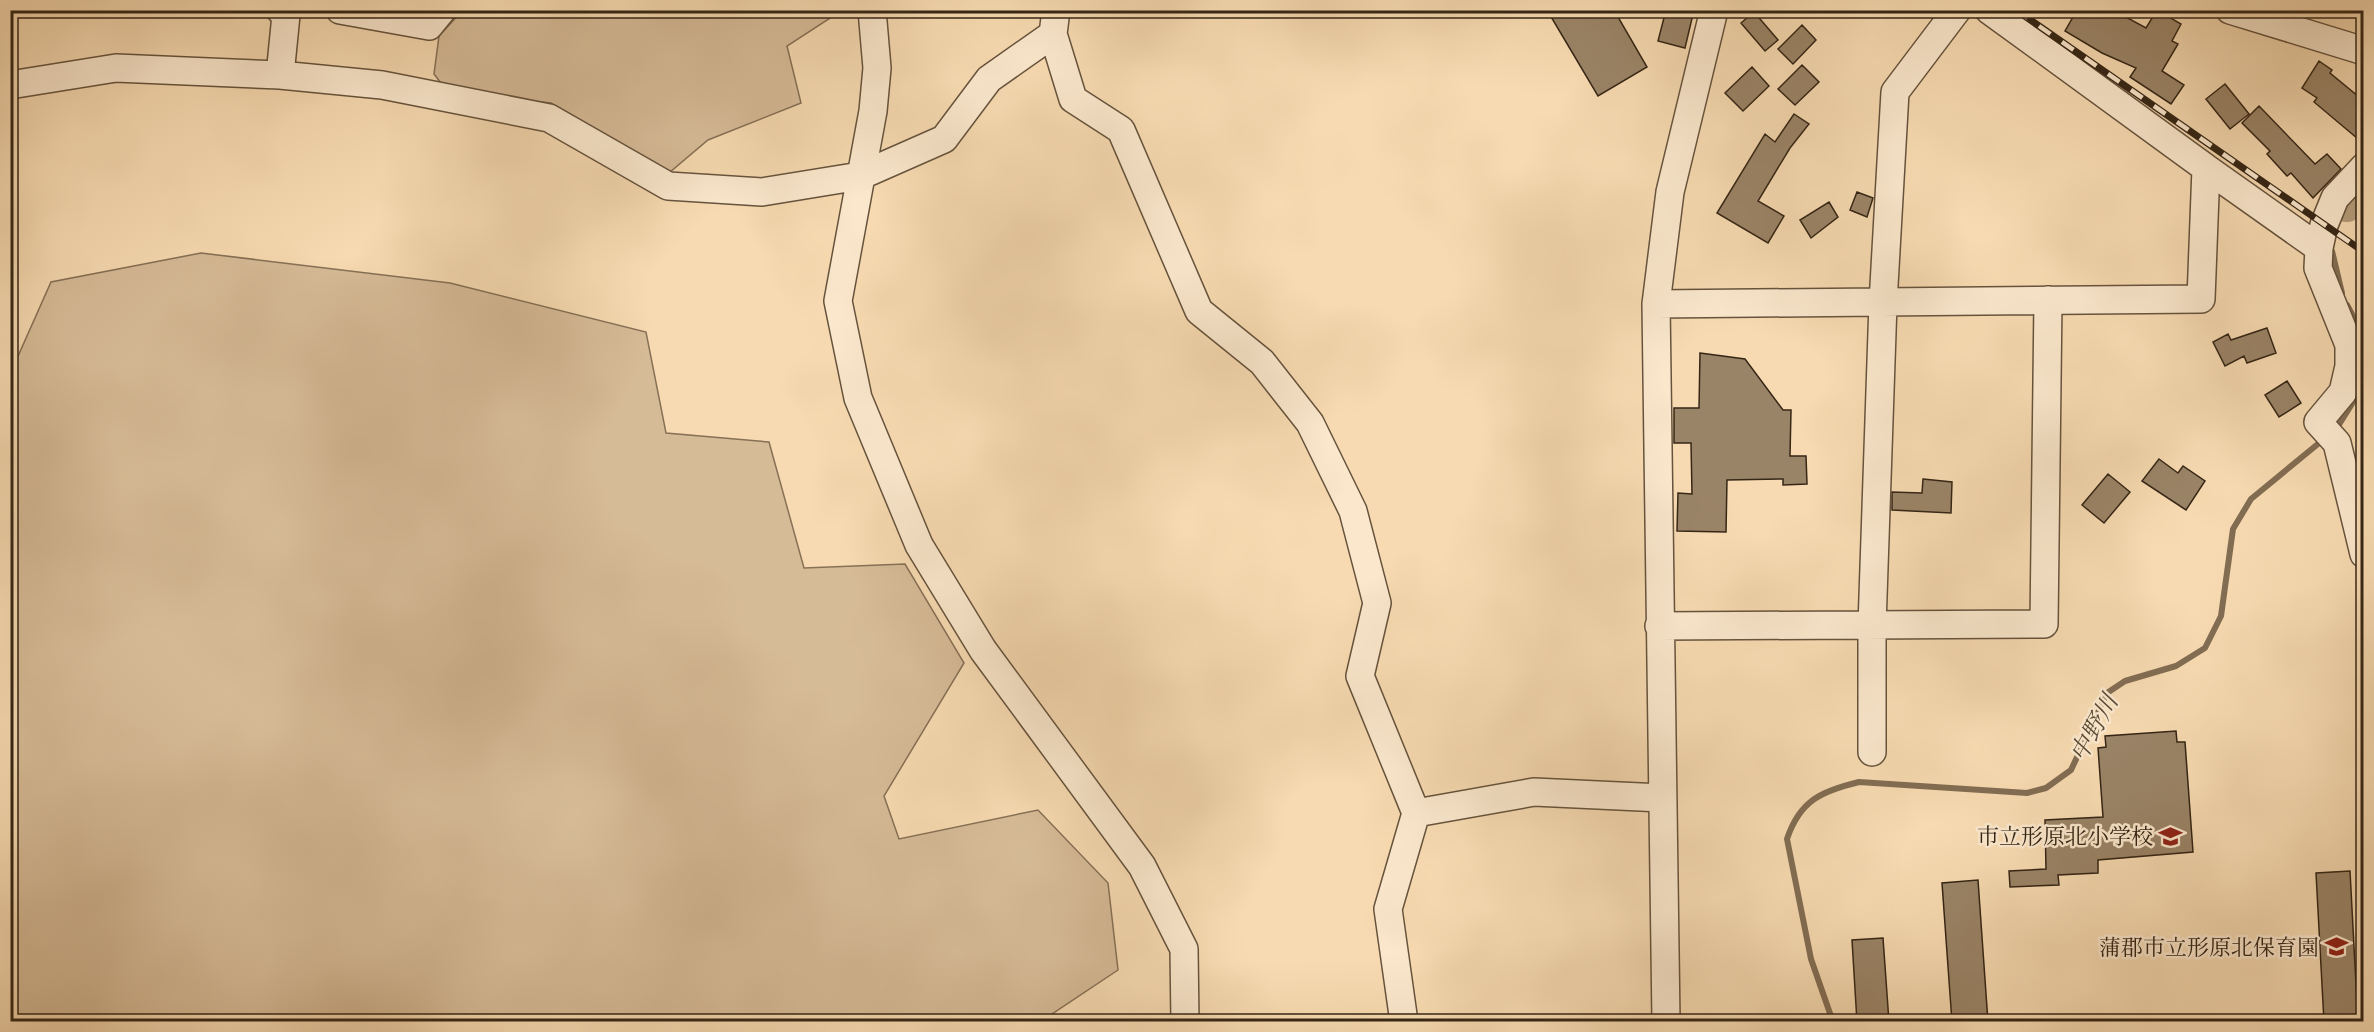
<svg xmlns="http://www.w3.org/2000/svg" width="2374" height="1032" font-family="Vollkorn,'Noto Serif JP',serif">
	<rect width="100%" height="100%" fill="#f7dab1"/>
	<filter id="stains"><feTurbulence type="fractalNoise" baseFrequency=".00333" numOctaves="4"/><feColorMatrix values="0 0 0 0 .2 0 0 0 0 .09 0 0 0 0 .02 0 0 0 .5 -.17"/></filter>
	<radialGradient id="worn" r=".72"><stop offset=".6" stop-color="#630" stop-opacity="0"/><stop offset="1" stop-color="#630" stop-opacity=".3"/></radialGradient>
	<path fill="#d6bb97" stroke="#867056" stroke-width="1.5" d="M462,11H841L787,46L801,103L708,140L670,172L551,103L447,91L434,74L439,36Z
		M201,253L450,283L646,332L666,433L769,442L804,568L905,564L964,663L884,796L899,839L1038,810L1108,883L1118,970L1040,1022L11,1021V372L51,282Z"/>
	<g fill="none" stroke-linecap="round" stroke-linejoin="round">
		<path stroke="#826d53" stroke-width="6" d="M2332,251L2342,293
			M2347,305L2360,329L2364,358
			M2335,431L2355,399L2364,367
			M1833,1022L1811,959L1787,839C1800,800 1822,791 1859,782L2027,793L2046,788L2071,770L2107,693L2125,681L2176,666L2205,648L2221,616L2233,529L2251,499L2324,439"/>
		<path stroke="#b59d7c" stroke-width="36" d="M2347,204L2364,188"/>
	</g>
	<path fill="#9a8467" stroke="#352616" stroke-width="1.5" d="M1547,10H1614L1647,67L1598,96Z
		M1666,10H1694L1685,48L1658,41Z
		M2077,10H2113L2146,28L2157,10L2181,24L2172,41L2178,44L2162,71L2184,85L2171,104L2130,77L2136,68L2102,53L2065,31Z
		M1754,12L1778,40L1765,51L1741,23Z
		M1802,25L1816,40L1793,64L1778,49Z
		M2319,61L2332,70L2330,73L2364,101V144L2314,102L2317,98L2302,88Z
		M1802,65L1819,82L1795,105L1778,89Z
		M1752,67L1769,86L1743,111L1725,93Z
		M2225,84L2249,114L2230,129L2206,99Z
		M2259,106L2315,164L2327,154L2341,169L2313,198L2291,173L2287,176L2267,154L2270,151L2242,123Z
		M1794,114L1809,124L1790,148L1758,201L1784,216L1768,243L1717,213L1765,134L1775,142Z
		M1857,192L1873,198L1867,217L1850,210Z
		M1829,202L1838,217L1811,238L1800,220Z
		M2267,328L2276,353L2247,363L2244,356L2225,366L2213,342L2228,334L2231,340Z
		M1700,353L1745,359L1783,410H1791L1790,456H1806L1807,484L1783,485V479L1727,480L1726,532L1677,531L1678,493L1692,494L1691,443H1674V408H1699Z
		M2287,381L2301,403L2279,417L2265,395Z
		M2159,459L2178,473L2183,466L2205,481L2186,510L2142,481Z
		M2108,474L2130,492L2104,523L2082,505Z
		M1923,479L1952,482L1951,513L1892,510V492L1922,493Z
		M2176,731L2177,742H2185L2193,852L2098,860V873L2058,875L2059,885L2010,887L2009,871L2046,869L2045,820L2103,817L2098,748L2106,747L2105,736Z
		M2350,871L2358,1022H2324L2316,873Z
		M1978,880L1988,1022H1952L1942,883Z
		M1883,938L1889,1022H1857L1852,940Z"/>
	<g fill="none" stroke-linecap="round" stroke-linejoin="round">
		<defs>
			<path id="minor" d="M340,10L429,26L442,10
				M872,10L877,68L873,111L838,301L858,398L919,545L983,650L1142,866L1184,949L1185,1022
				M2230,10L2364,51
				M1053,34L1073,99L1121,130L1199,311L1262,362L1310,423L1353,511L1377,603L1360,676L1416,813L1388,909L1404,1022
				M280,75L286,15L280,10
				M10,85L116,68L280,75L382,85L549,118L668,186L762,192L860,176L944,139L989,79L1053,34L1056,10
				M2364,167L2335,198L2324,225L2319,248L2318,268L2349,345V366L2343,392L2318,422L2337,443L2364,554
				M2206,168L2319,248
				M1656,304L2201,299L2206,168L1989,10
				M1659,626L2044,624L2048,300
				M1872,752V626L1883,303L1895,92L1957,10
				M1416,813L1534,792L1662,798
				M1666,1022L1656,304L1670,192L1714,10"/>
		</defs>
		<use href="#minor" stroke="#66533d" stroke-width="30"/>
		<use href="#minor" stroke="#fae7cc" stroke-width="27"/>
		<defs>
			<path id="rail" d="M2016,10L2364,252"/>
		</defs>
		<use href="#rail" stroke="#352616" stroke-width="7"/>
		<use href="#rail" stroke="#fae7cc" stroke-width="4.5" stroke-dasharray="14" stroke-linecap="butt"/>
	</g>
	<defs>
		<symbol id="school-bare" viewBox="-9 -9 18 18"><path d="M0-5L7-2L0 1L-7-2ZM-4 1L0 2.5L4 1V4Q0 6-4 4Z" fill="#8f2418" stroke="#fae7cc" stroke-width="2.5" paint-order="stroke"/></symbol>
	</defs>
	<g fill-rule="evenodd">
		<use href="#school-bare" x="2154" y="820" width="33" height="33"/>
		<use href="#school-bare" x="2320" y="930" width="33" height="33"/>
	</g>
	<g text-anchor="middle" stroke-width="5" stroke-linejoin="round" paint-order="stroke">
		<g font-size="22" fill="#352616" stroke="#fae7cc" text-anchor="end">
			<text x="2153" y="844">市立形原北小学校</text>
			<text x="2319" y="955">蒲郡市立形原北保育園</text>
		</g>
		<g font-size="24" font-style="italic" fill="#5b4a35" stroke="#fae7cc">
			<text transform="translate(2094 728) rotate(-61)" y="8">中野川</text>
		</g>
	</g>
	<rect width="2374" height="1032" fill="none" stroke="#f7dab1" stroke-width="36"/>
	<rect x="12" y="12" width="2350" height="1008" fill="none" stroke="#352616" stroke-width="3"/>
	<rect x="18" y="18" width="2338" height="996" fill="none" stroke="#352616" stroke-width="1.5"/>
	<rect width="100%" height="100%" filter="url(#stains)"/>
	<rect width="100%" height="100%" fill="url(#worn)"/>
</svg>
